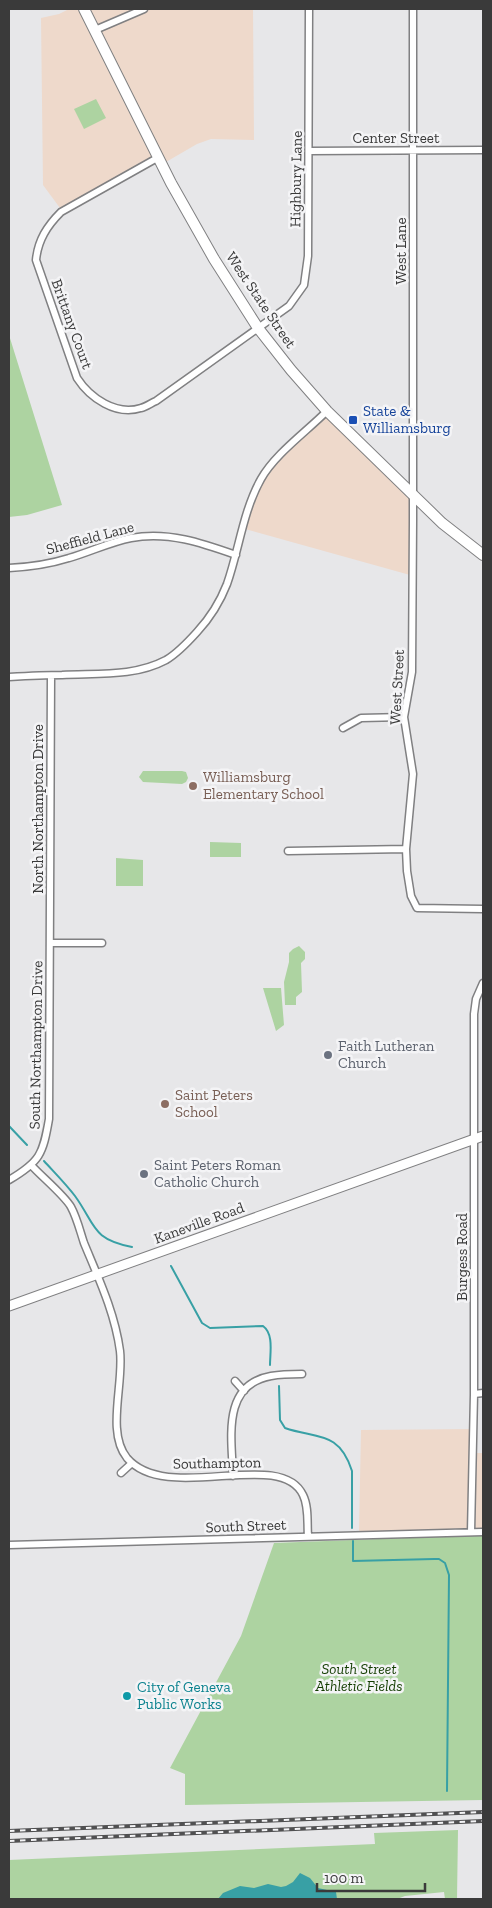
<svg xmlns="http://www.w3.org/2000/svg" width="492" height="1908" font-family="'Zilla Slab',serif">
	<rect width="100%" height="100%" fill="#e7e7e9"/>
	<path fill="#eed9cb" d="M69,9H80L155,156L60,208L43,185L41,18L59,14Z
		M89,9H253L254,140L211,139L197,144L166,162Z
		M326,414L410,496V575L245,529L253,501L269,471Z
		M476,1429V1453H483V1528L359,1532L361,1430Z"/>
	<path fill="#add3a1" d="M96,99L106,118L84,129L74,109Z
		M9,335L62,505L27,515L9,517Z
		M143,771H182L186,772L188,778L186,782L182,784L143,782L139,777Z
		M210,842L241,843V857H210Z
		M116,858L143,860V886H116Z
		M299,946L305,952V959L301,963L302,992L296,997V1005H285L284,982L289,962V953L293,949Z
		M263,988H281L284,1025L276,1031Z
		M483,1535V1800L185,1805V1774L170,1768L241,1636L274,1543Z
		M458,1830L457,1899H445L444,1892L405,1896L397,1899H9V1860L375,1844L374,1833Z"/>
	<path fill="#38a0a5" d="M300,1873L310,1878L318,1888L336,1892L337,1899H218L223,1893L240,1886L254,1888L268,1884L281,1887L286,1886L293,1882Z"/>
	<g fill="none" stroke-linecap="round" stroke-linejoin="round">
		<path stroke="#38a0a5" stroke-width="2" d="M9,1126L27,1145
			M44,1161C54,1172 66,1184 75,1196C96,1225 91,1239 132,1247
			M171,1266L202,1323L210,1328L263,1326C274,1334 270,1353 270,1365
			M279,1386L280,1420L285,1428C316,1439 339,1430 352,1471V1528
			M353,1541V1561L434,1559H439L445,1563L449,1575L447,1791"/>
		<defs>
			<path id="street" d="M413,9V521L412,672L404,717L413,774L406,849L407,871L411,896L417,908L483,909
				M95,30L144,9
				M309,151L483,150
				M159,157L61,212C47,226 38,240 36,260L77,378C90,398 116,416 141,408C146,407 151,403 156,401L289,306L304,285L308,256L309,9
				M9,568C29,567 50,564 69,558C90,552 110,542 131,538C168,531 202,543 236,555
				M9,677C26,676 44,675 62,675C97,673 134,677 166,660C178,653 188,642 197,632C210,618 220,602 227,584C239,550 243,511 261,479C275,454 306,432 327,411
				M343,728L361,718L404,717
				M288,851L406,849
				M50,943H102
				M32,1166C41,1176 65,1196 71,1207C77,1218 80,1231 84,1243C98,1277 115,1313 120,1351C124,1384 106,1432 127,1458C167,1505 280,1447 303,1495C309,1507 307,1523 308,1536
				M9,1180C40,1162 43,1154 49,1119L51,676
				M235,1381L244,1391
				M474,1394L483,1393
				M121,1473L132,1463
				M233,1476C232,1439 221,1385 271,1376C282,1374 292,1374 302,1374
				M471,1532L474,1394V1014L476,999L483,983
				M9,1545L483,1532"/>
			<path id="secondary" d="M9,1306L483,1136"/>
			<path id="primary" d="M84,9L171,183L214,259L258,328L291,370L327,411L442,523L483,555"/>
		</defs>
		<use href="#street" stroke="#808082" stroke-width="9"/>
		<use href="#secondary" stroke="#808082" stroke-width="11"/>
		<use href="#primary" stroke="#808082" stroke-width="12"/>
		<use href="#street" stroke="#fff" stroke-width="6"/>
		<use href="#secondary" stroke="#fff" stroke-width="9"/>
		<use href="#primary" stroke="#fff" stroke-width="10"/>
		<defs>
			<path id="rail" d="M9,1831L483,1812
				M9,1841L483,1821"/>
		</defs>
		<use href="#rail" stroke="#505051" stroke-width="4"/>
		<use href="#rail" stroke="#f4f4f6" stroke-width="2" stroke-dasharray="5.5" stroke-linecap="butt"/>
	</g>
	<rect fill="#1a4fb4" stroke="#f4f4f6" stroke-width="2" x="348" y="415" width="10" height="10" rx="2.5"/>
	<g fill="#8d6e63" stroke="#f4f4f6" stroke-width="2">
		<circle cx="193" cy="786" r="5"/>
		<circle cx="165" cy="1104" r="5"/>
	</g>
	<g fill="#6b7280" stroke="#f4f4f6" stroke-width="2">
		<circle cx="328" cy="1055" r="5"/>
		<circle cx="144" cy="1174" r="5"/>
	</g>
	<circle fill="#0f9aa8" stroke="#f4f4f6" stroke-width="2" cx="127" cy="1696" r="5"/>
	<g text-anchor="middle" stroke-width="5" stroke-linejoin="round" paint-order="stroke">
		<g font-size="15" fill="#3a3a3a" stroke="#f4f4f6">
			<text x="396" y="143">Center Street</text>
			<text transform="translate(296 179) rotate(-89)" y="5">Highbury Lane</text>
			<text transform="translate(401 251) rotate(-90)" y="5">West Lane</text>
			<text transform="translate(261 300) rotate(56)" y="5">West State Street</text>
			<text transform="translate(72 324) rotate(70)" y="5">Brittany Court</text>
			<text transform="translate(90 538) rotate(-15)" y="5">Sheffield Lane</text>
			<text transform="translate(397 687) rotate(-87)" y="5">West Street</text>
			<text transform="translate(38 809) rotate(-90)" y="5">North Northampton Drive</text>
			<text transform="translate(36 1045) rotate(-89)" y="5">South Northampton Drive</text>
			<text transform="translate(199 1223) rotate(-20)" y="5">Kaneville Road</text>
			<text transform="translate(462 1257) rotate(-90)" y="5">Burgess Road</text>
			<text transform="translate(217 1463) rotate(-1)" y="5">Southampton</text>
			<text transform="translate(246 1526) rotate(-2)" y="5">South Street</text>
		</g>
		<g font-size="15" fill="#164399" stroke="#f4f4f6" text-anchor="start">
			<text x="363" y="416">State &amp;<tspan x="363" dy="17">Williamsburg</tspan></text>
		</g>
		<g font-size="15" fill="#785e54" stroke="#f4f4f6" text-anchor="start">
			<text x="203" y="782">Williamsburg<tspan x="203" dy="17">Elementary School</tspan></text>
			<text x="175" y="1100">Saint Peters<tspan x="175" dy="17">School</tspan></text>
		</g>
		<g font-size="15" fill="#5b616d" stroke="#f4f4f6" text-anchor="start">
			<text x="338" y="1051">Faith Lutheran<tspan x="338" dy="17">Church</tspan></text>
			<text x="154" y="1170">Saint Peters Roman<tspan x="154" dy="17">Catholic Church</tspan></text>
		</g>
		<g font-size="15" font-style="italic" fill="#133d00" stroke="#f4f4f6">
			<text x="359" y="1674">South Street<tspan x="359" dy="17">Athletic Fields</tspan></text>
		</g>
		<g font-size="15" fill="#0d838f" stroke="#f4f4f6" text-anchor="start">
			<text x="137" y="1692">City of Geneva<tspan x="137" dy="17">Public Works</tspan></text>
		</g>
	</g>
	<rect width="492" height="1908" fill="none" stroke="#3a3a3a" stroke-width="20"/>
	<path d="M317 1883v8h108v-8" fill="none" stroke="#3a3a3a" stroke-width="2.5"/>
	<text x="324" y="1883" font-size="15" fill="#3a3a3a" stroke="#f4f4f6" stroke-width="4" paint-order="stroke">100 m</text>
</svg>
